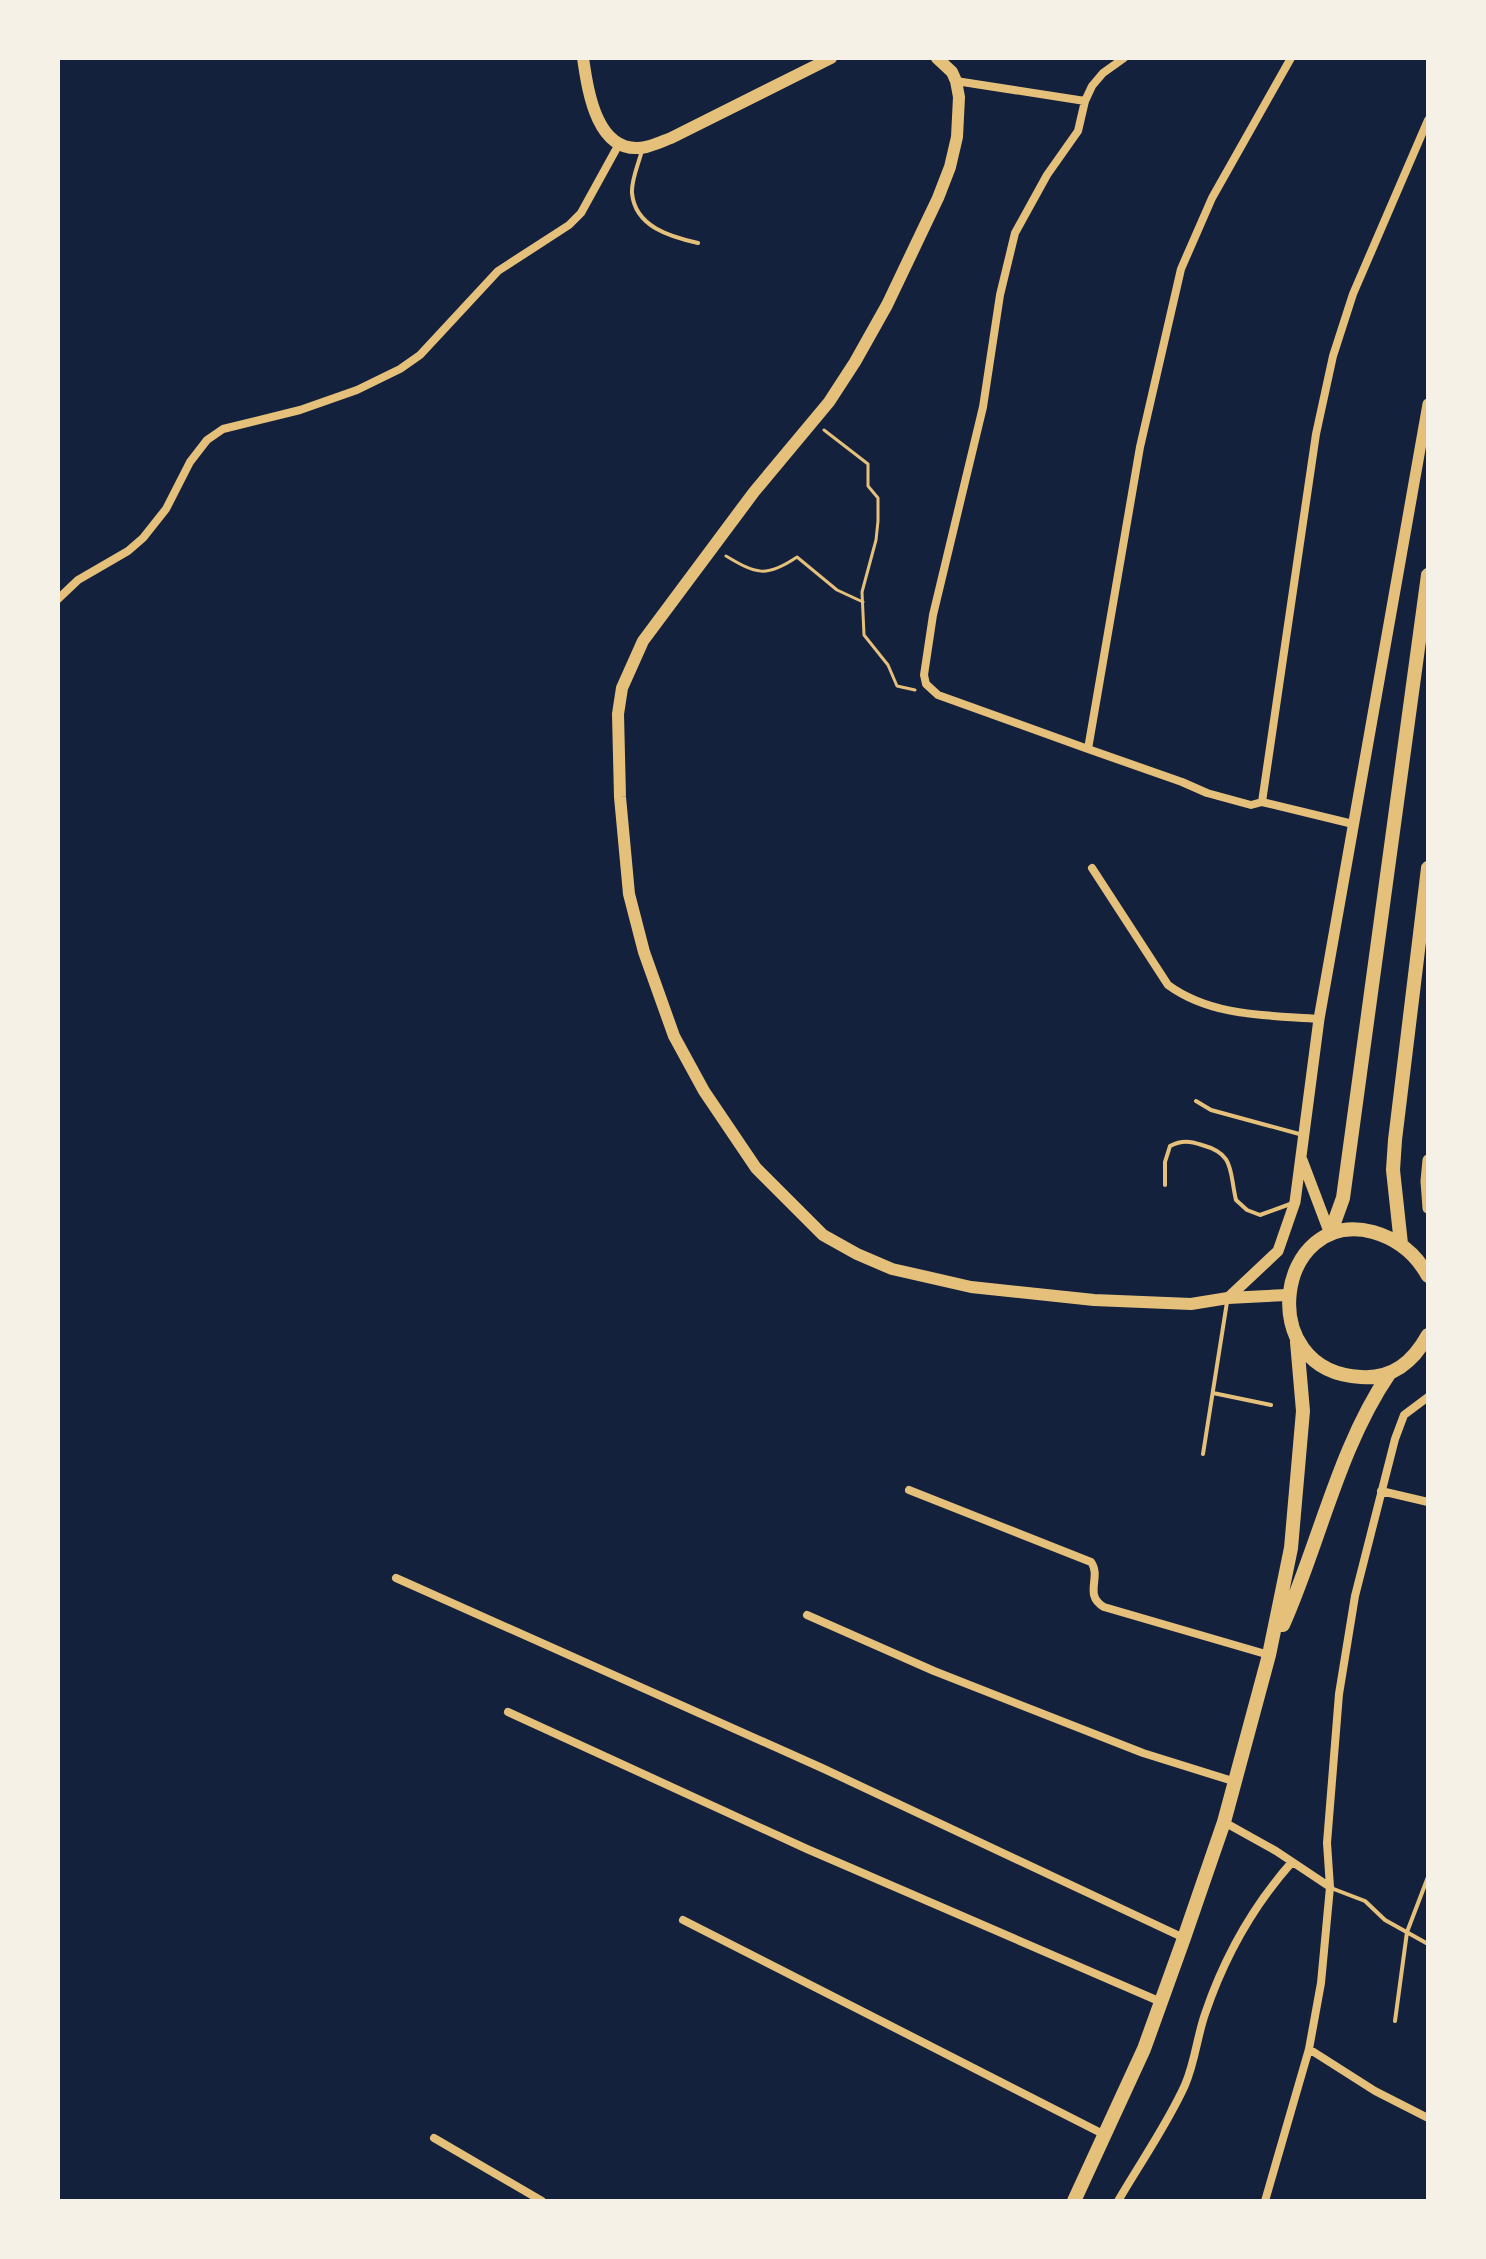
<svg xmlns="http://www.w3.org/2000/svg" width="1486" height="2259" font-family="'Playfair Display',serif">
	<rect width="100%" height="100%" fill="#14213d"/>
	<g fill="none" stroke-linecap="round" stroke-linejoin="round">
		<path stroke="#e5c07b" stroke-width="3" d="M824,430L868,464V486L878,498V521L876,540L862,592L864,635L888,665L897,686L915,690
			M726,556C756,574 766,578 797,557L837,590L863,602"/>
		<path stroke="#e5c07b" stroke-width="4" d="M642,150C639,163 631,180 632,193C635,227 671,237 698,243
			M1196,1101L1211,1110L1303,1135
			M1165,1185V1162L1170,1146C1182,1140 1190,1141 1202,1145C1235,1154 1229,1170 1236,1200L1247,1210L1260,1215L1293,1203
			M1213,1393L1271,1405
			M1203,1454L1227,1302
			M1331,1888L1365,1901L1385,1920L1428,1944
			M1395,2021L1407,1932L1428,1877"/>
		<path stroke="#e5c07b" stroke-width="8" d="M1291,58L1212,198L1181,269L1140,447L1088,749L1182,782L1207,793L1251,805L1262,802L1316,434L1333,356L1353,294L1428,120
			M956,81L1085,101
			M58,599L78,580L128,551L143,538L166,509L190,462L207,440L223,429L300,410L357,390L400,369L420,355L498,271L569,225L581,213L619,144
			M1088,749L938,695L926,684L924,675L933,615L983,407L1000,295L1015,233L1047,175L1078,131L1085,101L1092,86L1103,73L1124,58
			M1262,802L1353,824
			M1092,868L1168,985C1212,1017 1267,1015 1319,1019
			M909,1490L1091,1562C1102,1577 1083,1595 1104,1607L1269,1655
			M1381,1491L1428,1502
			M396,1578L822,1768L1184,1938
			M807,1615L934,1671L1143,1753L1236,1782
			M508,1712L807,1849L1161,2002
			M1224,1822L1276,1851L1330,1887
			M683,1920L1105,2135
			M1309,2049L1375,2091L1428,2118
			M434,2138L542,2201
			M1118,2201C1140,2163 1167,2125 1185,2085C1195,2062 1197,2037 1205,2014C1224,1958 1253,1906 1292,1862
			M1265,2201L1309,2049L1321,1983L1330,1887L1327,1843L1339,1694L1355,1596L1395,1439L1404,1415L1428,1397"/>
		<path stroke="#e5c07b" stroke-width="11" d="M1302,1160L1330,1234
			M1428,1160L1426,1181L1428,1208
			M1228,1298L1278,1251L1295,1202L1319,1019L1428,404"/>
		<path stroke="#e5c07b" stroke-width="12" d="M583,58C588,92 597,157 646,147C655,145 663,141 671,138L831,58
			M937,58L952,72L956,81L959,97L957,137L950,167L938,198L887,305L855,362L829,402L754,492L643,641L622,688L618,714L620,797L629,894L644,952L674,1036L704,1091L756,1168L823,1235L857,1254L892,1269L971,1287L1094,1300L1191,1304L1228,1298L1287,1295"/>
		<path stroke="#e5c07b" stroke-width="14" d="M1330,1234L1343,1198L1428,575
			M1401,1244L1393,1170L1395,1140L1428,868
			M1428,1276C1416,1254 1398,1239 1373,1232C1276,1207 1252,1372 1361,1377C1393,1379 1413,1362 1428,1335
			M1283,1625C1319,1544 1339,1447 1389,1374
			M1074,2201L1144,2049L1184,1938L1224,1822L1269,1655L1291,1548L1303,1411L1297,1342"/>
	</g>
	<rect width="1486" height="2259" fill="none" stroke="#f6f1e7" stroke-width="120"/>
</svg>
